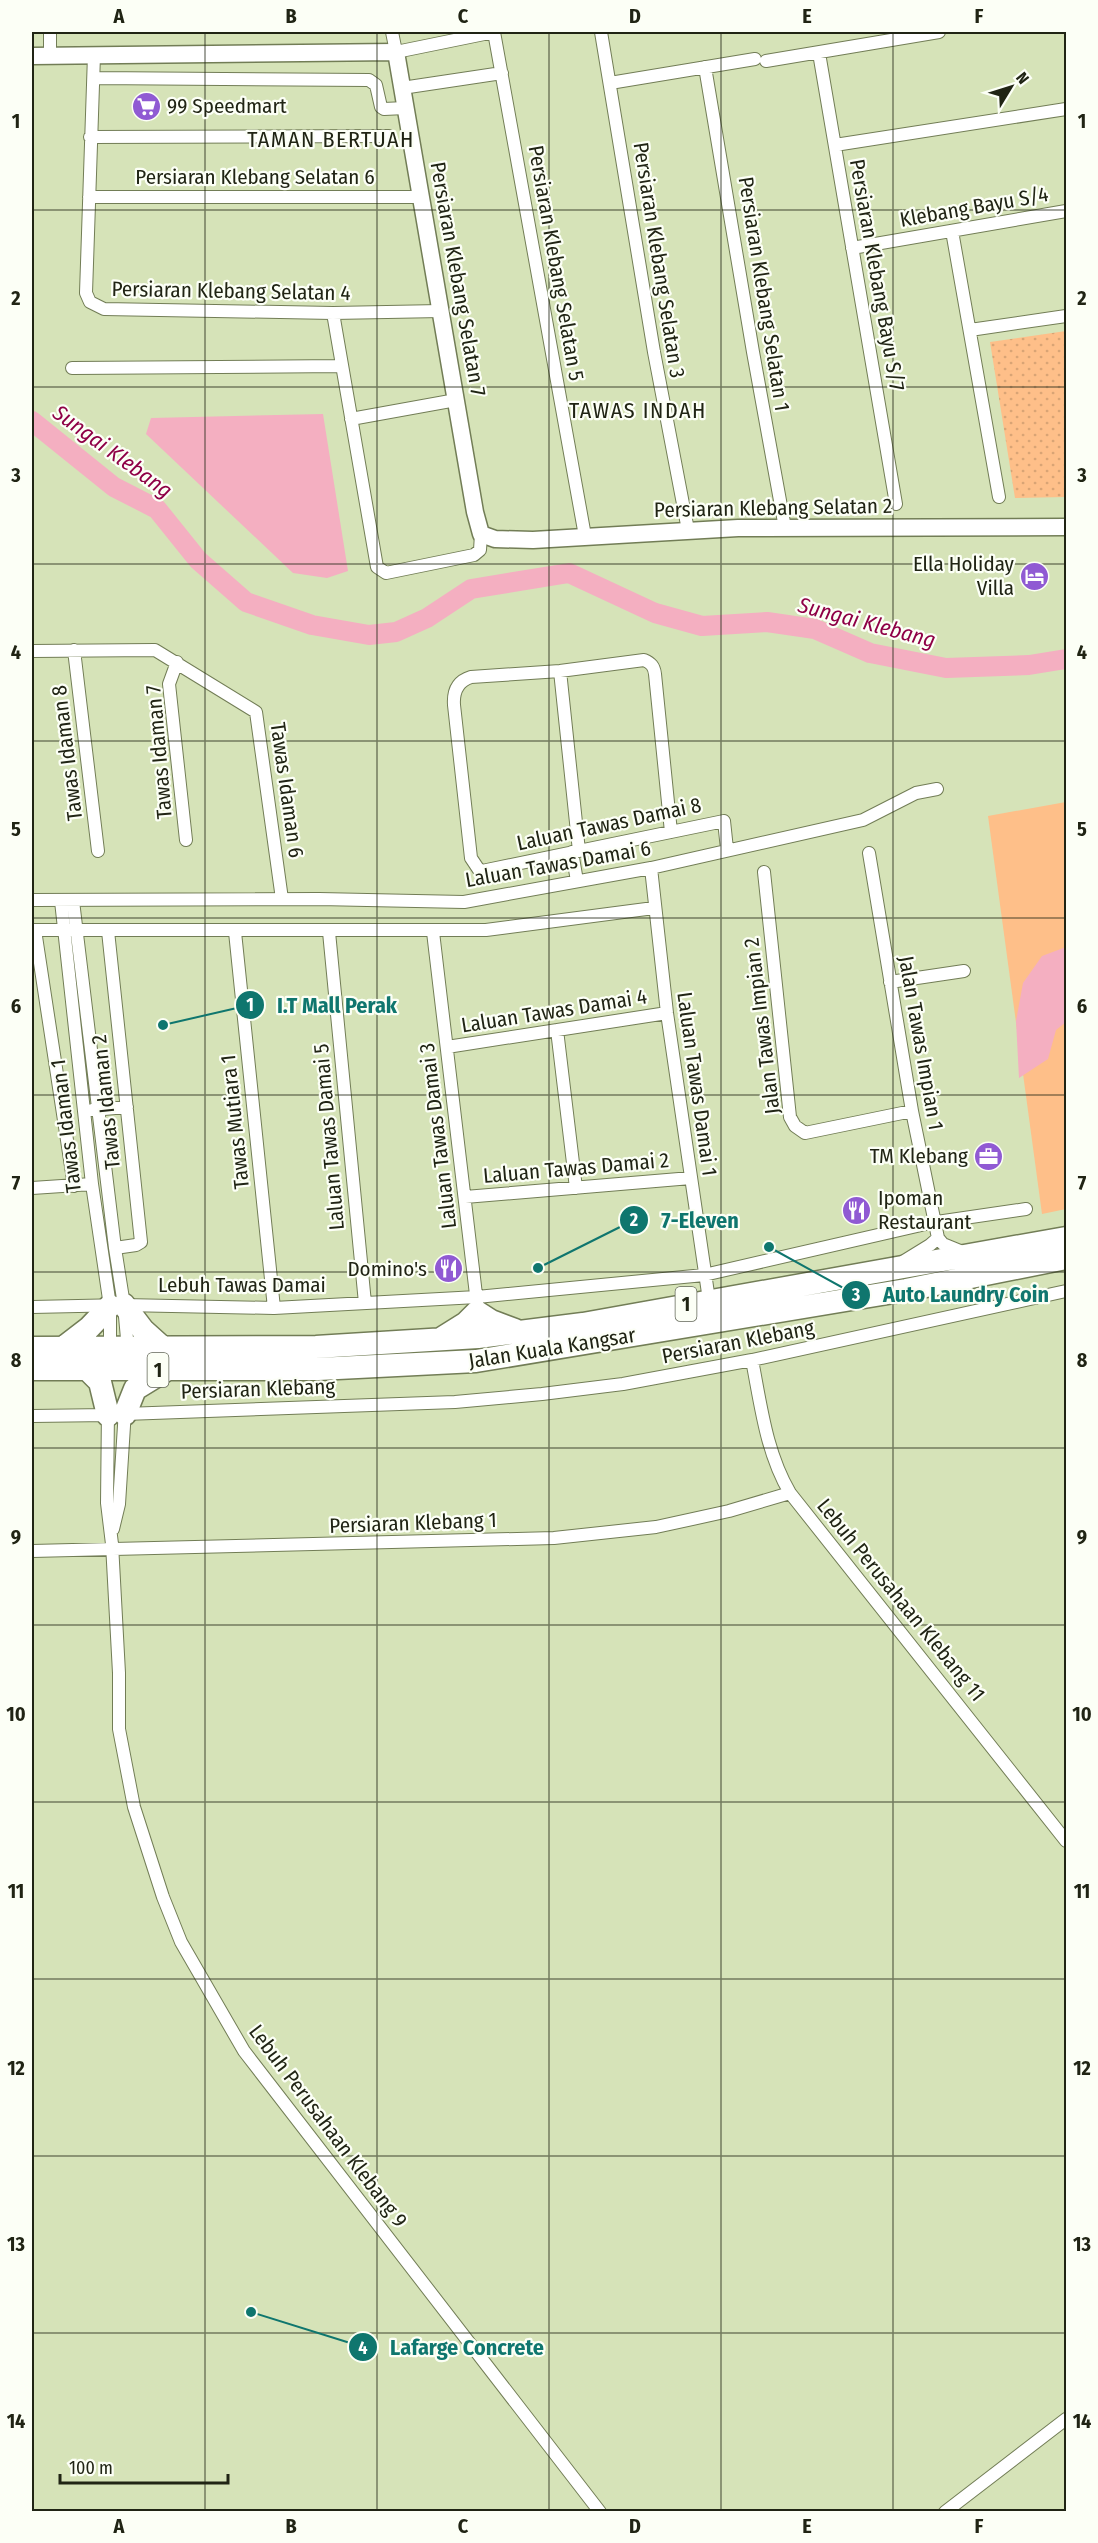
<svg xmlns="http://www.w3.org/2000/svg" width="1098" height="2543" font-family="'Fira Sans Condensed',sans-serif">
	<defs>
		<pattern id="park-dots" width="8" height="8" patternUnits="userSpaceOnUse" patternTransform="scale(1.5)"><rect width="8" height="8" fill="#febf89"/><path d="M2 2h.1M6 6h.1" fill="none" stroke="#d9a475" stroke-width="1.8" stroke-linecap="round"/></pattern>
	</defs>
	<rect width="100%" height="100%" fill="#d6e3b8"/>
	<path fill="#febf89" d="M1066,802V1209L1042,1214L988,816Z"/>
	<path fill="url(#park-dots)" d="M1066,331V497L1015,498L990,342Z"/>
	<path fill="#f4afc1" d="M323,414L348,571L327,578L293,573L146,434L151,418Z
		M1066,947V1022L1056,1030L1048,1059L1019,1078L1016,1021L1023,983L1042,956Z"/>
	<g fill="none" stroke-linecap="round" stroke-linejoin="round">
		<path stroke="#f4afc1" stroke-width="20" d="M32,421L114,487L157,509L198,560L246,602L312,625L369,635L396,632L427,618L471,589L569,573L655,613L702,626L767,622L815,629L870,653L946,668L1029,665L1066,659"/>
		<defs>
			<path id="street" d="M50,32V56
				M392,32L396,52L494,32
				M494,32L585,536
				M601,32L654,352L688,530
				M819,53L896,504
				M94,55L86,293L90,302L104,309L333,313L441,311
				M766,61L939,32
				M705,67L753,352L785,528
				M94,78L369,80L376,85L381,107L384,109L405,108
				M610,83L755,59
				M402,88L502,73
				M90,137L389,136
				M835,145L1066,109
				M89,197H421
				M952,231L999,497
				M852,248L1066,211
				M333,313L377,567L386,573L474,555L480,550L481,534
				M970,330L1066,316
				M72,368L342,366
				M351,419L456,400
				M74,650L98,851
				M32,651L155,650L256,712L282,899
				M177,662L169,684L186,840
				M560,671L579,851
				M671,832L655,674C654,666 651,663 644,660L560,671L471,677C458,681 453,691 454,705L471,858L479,870L482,871L724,821L727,849
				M572,852L577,881
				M869,853L912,1111L938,1238L943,1244L965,1253
				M651,868L667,1013L709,1300
				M764,872L790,1117L795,1126L805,1133L912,1111
				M32,900L319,899L464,902L651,868L863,820L916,793L937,789
				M61,901L92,1184L110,1306V1351
				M73,901L115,1248L124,1305L128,1350
				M32,930H486L654,908
				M35,930L74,1186
				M108,931L141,1242L136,1245L115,1248
				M235,932L274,1308
				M329,932L365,1303
				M433,932L477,1303
				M890,982L964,971
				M557,1030L576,1188
				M447,1047L667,1013
				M92,1110L127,1107
				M32,1188L92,1184
				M465,1197L691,1178
				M904,1261L930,1245L938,1238
				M32,1307L124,1305L274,1308L477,1297L704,1275L930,1223L1026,1209
				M752,1360C761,1406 766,1452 790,1493L1066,1841
				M108,1410L107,1503L112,1544L119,1673V1729L134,1807L163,1897L181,1942L244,2051L600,2512
				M125,1414L455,1402L542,1394L623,1384L752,1360L1066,1291
				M32,1416L108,1415
				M113,1529L119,1504L125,1410
				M32,1551L554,1538L656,1527L729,1511L790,1493
				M945,2512L1066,2419"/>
			<path id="secondary" d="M32,56L396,52L475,512L481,534L495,539L533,540L738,528L1066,527"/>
			<path id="highway" d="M124,1305L143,1330L163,1348
				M442,1338L466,1323L477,1312L491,1321L515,1330
				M32,1348L316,1347L478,1337L583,1324L1066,1238
				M63,1348L89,1328L110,1306
				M32,1369H318L476,1361L906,1290L1066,1258
				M88,1370L100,1382L108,1415
				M125,1414L135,1389L166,1370"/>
		</defs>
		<use href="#street" stroke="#727d56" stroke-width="14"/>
		<use href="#secondary" stroke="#727d56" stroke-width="19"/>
		<use href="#highway" stroke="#727d56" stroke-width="25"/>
		<use href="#street" stroke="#fff" stroke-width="12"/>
		<use href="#secondary" stroke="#fff" stroke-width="16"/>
		<use href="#highway" stroke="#fff" stroke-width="22"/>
	</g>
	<path fill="none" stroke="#202414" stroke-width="1.5" stroke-opacity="0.55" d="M205,32V2512M377,32V2512M549,32V2512M721,32V2512M893,32V2512M32,210H1066M32,387H1066M32,564H1066M32,741H1066M32,918H1066M32,1095H1066M32,1272H1066M32,1448H1066M32,1625H1066M32,1802H1066M32,1979H1066M32,2156H1066M32,2333H1066"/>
	<defs>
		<symbol id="supermarket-disc" viewBox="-11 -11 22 22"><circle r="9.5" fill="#905ad3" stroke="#fcfff6"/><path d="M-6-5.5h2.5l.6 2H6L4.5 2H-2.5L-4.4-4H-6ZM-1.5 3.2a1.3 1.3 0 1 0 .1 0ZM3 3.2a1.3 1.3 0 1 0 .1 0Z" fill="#fff"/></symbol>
		<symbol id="hotel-disc" viewBox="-11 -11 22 22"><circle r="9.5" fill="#905ad3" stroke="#fcfff6"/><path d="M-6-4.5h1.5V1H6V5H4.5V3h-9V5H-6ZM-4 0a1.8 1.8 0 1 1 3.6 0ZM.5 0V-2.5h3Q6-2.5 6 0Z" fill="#fff"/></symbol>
		<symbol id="office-disc" viewBox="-11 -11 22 22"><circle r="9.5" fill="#905ad3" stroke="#fcfff6"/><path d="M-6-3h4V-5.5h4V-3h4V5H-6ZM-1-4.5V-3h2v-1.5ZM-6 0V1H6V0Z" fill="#fff"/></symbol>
		<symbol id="restaurant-disc" viewBox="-11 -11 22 22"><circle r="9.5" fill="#905ad3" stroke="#fcfff6"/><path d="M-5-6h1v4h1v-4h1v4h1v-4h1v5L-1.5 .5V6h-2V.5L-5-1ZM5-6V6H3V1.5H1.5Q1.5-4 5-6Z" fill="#fff"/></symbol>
	</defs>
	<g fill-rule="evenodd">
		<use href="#supermarket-disc" x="130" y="90" width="33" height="33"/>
		<use href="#hotel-disc" x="1018" y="560" width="33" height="33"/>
		<use href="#office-disc" x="972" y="1140" width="33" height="33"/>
		<use href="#restaurant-disc" x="840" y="1194" width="33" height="33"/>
		<use href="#restaurant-disc" x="432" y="1252" width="33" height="33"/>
	</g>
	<g text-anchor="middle" stroke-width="4.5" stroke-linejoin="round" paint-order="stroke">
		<g fill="#fcfff6" stroke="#626658" stroke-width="1.5">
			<rect x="675.5" y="1287" width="21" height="34" rx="4.5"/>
			<rect x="147.5" y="1353" width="21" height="34" rx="4.5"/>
		</g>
		<g font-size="20" font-weight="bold" fill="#202414">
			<text x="686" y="1311">1</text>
			<text x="158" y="1377">1</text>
		</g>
		<g font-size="21" fill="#202414" stroke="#fcfff6" text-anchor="end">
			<text x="167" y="113" text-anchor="start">99 Speedmart</text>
			<text x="1014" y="571">Ella Holiday<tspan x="1014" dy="24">Villa</tspan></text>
			<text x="968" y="1163">TM Klebang</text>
			<text x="878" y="1205" text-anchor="start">Ipoman<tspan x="878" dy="24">Restaurant</tspan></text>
			<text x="427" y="1276">Domino's</text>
		</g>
		<g font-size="21" fill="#202414" stroke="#fcfff6">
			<text x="255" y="184">Persiaran Klebang Selatan 6</text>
			<text transform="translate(974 207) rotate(-10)" y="7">Klebang Bayu S/4</text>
			<text transform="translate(659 260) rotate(81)" y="7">Persiaran Klebang Selatan 3</text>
			<text transform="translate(556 263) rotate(80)" y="7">Persiaran Klebang Selatan 5</text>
			<text transform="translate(877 275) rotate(80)" y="7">Persiaran Klebang Bayu S/7</text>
			<text transform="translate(458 279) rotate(80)" y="7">Persiaran Klebang Selatan 7</text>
			<text transform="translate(231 291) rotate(1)" y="7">Persiaran Klebang Selatan 4</text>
			<text transform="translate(764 294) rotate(81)" y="7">Persiaran Klebang Selatan 1</text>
			<text transform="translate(773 508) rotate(-1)" y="7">Persiaran Klebang Selatan 2</text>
			<text transform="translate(159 752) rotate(-95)" y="7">Tawas Idaman 7</text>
			<text transform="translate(67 753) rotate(-97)" y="7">Tawas Idaman 8</text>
			<text transform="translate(287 790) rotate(82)" y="7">Tawas Idaman 6</text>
			<text transform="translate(609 824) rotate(-12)" y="7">Laluan Tawas Damai 8</text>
			<text transform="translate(558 864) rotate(-10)" y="7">Laluan Tawas Damai 6</text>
			<text transform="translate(554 1011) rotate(-9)" y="7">Laluan Tawas Damai 4</text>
			<text transform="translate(762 1026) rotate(-97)" y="7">Jalan Tawas Impian 2</text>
			<text transform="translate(921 1043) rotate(80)" y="7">Jalan Tawas Impian 1</text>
			<text transform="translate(697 1084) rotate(82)" y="7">Laluan Tawas Damai 1</text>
			<text transform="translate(106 1102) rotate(-96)" y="7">Tawas Idaman 2</text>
			<text transform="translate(235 1122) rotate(-96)" y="7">Tawas Mutiara 1</text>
			<text transform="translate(66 1126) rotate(-97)" y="7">Tawas Idaman 1</text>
			<text transform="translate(438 1136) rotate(-97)" y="7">Laluan Tawas Damai 3</text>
			<text transform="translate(329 1137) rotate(-95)" y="7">Laluan Tawas Damai 5</text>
			<text transform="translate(576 1168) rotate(-5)" y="7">Laluan Tawas Damai 2</text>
			<text x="242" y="1292">Lebuh Tawas Damai</text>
			<text transform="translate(738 1342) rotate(-11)" y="7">Persiaran Klebang</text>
			<text transform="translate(552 1348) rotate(-9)" y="7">Jalan Kuala Kangsar</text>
			<text transform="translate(258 1389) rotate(-2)" y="7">Persiaran Klebang</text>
			<text transform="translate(413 1523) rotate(-2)" y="7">Persiaran Klebang 1</text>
			<text transform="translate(901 1600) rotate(51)" y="7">Lebuh Perusahaan Klebang 11</text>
			<text transform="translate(328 2126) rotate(53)" y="7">Lebuh Perusahaan Klebang 9</text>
		</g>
		<g font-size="22" letter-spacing="1.5" fill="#202414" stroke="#fcfff6">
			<text x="331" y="147">TAMAN BERTUAH</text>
			<text x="638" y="418">TAWAS INDAH</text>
		</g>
		<g font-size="22" font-style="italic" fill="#8e0046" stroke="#fcfff6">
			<text transform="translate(113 451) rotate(36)" y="8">Sungai Klebang</text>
			<text transform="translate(867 622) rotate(15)" y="8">Sungai Klebang</text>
		</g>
	</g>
	<path fill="none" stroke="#0f766e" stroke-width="2" d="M163 1025L250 1005M538 1268L634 1220M769 1247L856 1295M251 2312L363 2347"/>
	<g fill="#0f766e" stroke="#fcfff6" stroke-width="2">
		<circle cx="163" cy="1025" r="6"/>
		<circle cx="538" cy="1268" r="6"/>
		<circle cx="769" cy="1247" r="6"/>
		<circle cx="251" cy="2312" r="6"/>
		<circle cx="250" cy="1005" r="15"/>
		<circle cx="634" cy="1220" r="15"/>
		<circle cx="856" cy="1295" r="15"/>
		<circle cx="363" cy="2347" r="15"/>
	</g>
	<g font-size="18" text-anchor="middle" font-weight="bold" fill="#fff">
		<text x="250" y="1011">1</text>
		<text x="634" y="1226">2</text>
		<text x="856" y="1301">3</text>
		<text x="363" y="2354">4</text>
	</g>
	<g font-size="22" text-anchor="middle" font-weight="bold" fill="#0f766e" stroke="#fcfff6" stroke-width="4.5" stroke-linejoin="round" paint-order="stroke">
		<text x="337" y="1013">I.T Mall Perak</text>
		<text x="700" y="1228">7-Eleven</text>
		<text x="966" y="1302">Auto Laundry Coin</text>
		<text x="467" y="2355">Lafarge Concrete</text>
	</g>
	<rect width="1098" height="2543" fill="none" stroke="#fcfff6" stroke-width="66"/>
	<g transform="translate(1011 87) rotate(52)" stroke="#fcfff6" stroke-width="4.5" paint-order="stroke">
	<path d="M0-4.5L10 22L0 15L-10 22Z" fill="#202414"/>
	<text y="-9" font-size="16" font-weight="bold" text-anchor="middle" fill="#202414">N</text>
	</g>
	<path d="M60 2474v9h168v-9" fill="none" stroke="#202414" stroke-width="3"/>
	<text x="69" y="2474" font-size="18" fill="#202414" stroke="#fcfff6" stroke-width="4.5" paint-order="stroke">100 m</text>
	<rect x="33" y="33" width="1032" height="2477" fill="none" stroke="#202414" stroke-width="2"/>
	<g font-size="20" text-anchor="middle" font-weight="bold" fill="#202414">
		<text x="119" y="23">A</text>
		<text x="291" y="23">B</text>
		<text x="463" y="23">C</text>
		<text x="635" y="23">D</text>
		<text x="807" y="23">E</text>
		<text x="979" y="23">F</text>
		<text x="16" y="128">1</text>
		<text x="1082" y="128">1</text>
		<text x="16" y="305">2</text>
		<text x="1082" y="305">2</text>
		<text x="16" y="482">3</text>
		<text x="1082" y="482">3</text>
		<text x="16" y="659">4</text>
		<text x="1082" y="659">4</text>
		<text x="16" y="836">5</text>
		<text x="1082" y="836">5</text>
		<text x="16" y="1013">6</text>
		<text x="1082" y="1013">6</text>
		<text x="16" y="1190">7</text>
		<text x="1082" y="1190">7</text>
		<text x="16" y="1367">8</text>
		<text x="1082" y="1367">8</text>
		<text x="16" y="1544">9</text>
		<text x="1082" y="1544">9</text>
		<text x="16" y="1721">10</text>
		<text x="1082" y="1721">10</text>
		<text x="16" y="1898">11</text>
		<text x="1082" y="1898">11</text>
		<text x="16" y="2075">12</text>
		<text x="1082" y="2075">12</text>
		<text x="16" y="2251">13</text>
		<text x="1082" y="2251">13</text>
		<text x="16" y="2428">14</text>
		<text x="1082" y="2428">14</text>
		<text x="119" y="2533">A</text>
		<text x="291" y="2533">B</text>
		<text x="463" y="2533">C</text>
		<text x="635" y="2533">D</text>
		<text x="807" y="2533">E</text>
		<text x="979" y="2533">F</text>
	</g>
</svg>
